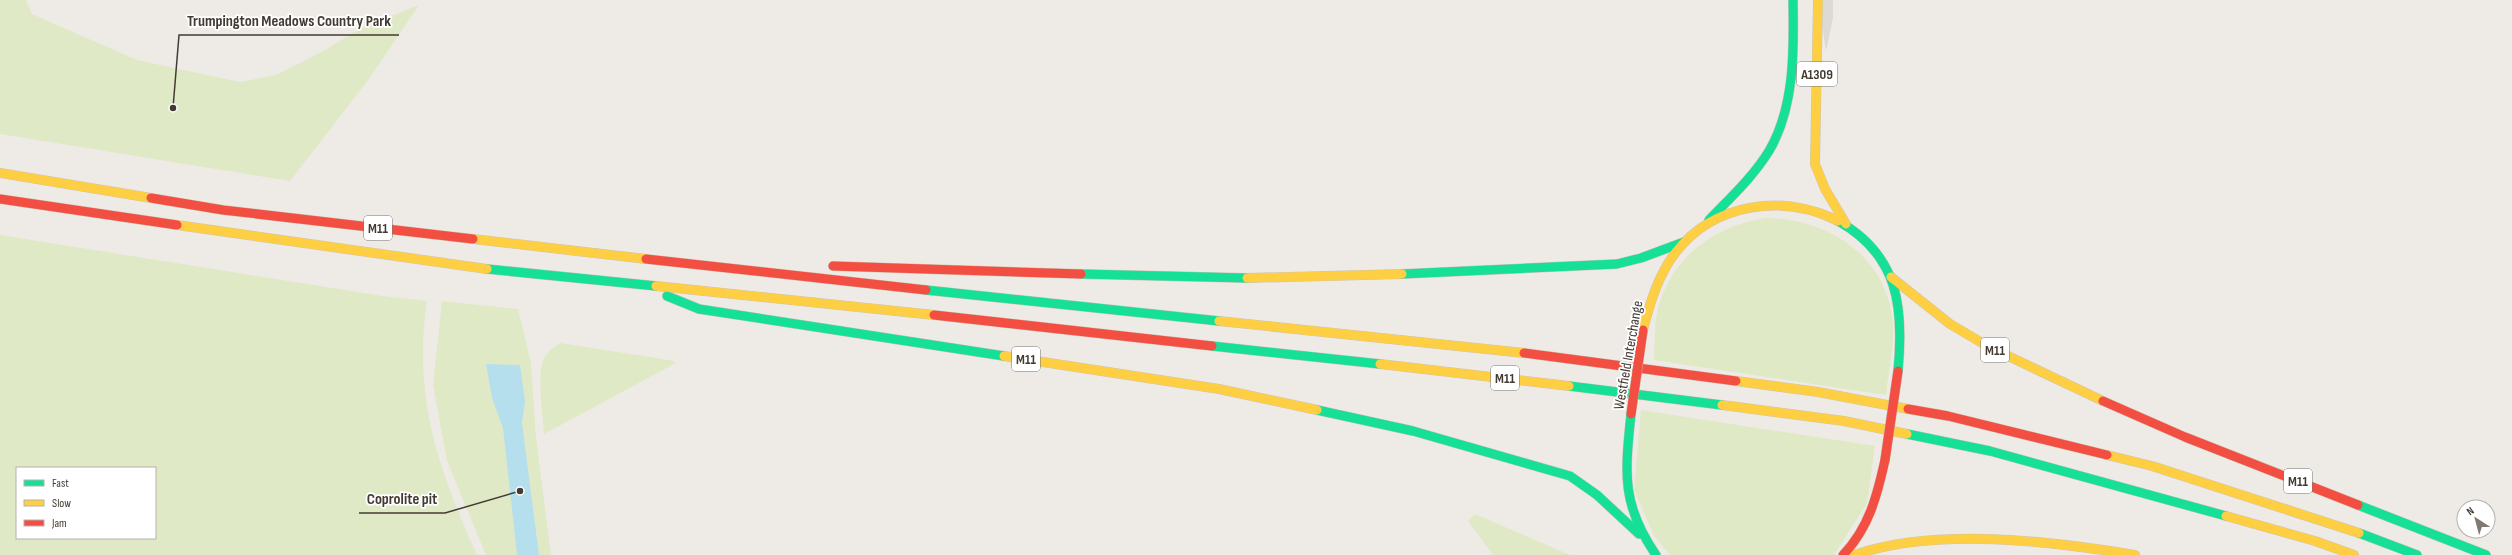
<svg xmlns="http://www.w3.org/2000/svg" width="2512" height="555" font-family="'Sofia Sans Condensed',sans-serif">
	<rect width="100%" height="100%" fill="#eeebe6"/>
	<path fill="#e0e9c6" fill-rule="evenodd" d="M0,0H26L32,14L137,60L240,82L276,75L325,50L361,28L419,5L369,79L290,181L0,134Z
		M1765,218C1826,217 1887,256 1893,322C1895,343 1888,373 1886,395L1654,360C1655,344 1654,324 1658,308C1672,257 1714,226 1765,218Z
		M0,235L383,296L427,301C413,398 438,468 477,555H0ZM17,468H155V538H17Z
		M442,301L518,309L531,363L536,438L551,555H486L447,461L433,385Z
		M560,343L675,361L674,364L544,434C543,416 536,374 544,358C548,351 554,347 560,343Z
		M1641,410L1875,446L1867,503L1834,555H1670L1654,536L1634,490Z
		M1475,514L1570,555H1493L1468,521Z"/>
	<path fill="#dddad6" d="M1818,0H1833V18L1826,51Z"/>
	<path fill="#b6dfed" d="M486,364L520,365L525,401L522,423L539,555H517L503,428L492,398Z"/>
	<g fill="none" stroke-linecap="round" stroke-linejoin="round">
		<defs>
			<path id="fast" d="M1709,220C1730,198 1753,177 1769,151C1795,107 1794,49 1793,0
				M1838,221C1899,255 1904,308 1898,371
				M487,269L656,286
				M1081,274L1247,278
				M1402,274L1617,264L1641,258L1684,242
				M926,290L1219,321
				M667,296L699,309L1004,356
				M1212,346L1380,364
				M1569,386L1722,405
				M1317,410L1413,431L1570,476L1597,495L1639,534
				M1631,414C1625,473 1621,504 1656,555
				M1907,434L1990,451L2226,516
				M2358,505L2486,555
				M2359,533L2417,555"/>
			<path id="slow" d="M1818,0L1815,164L1825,189L1846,224
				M0,173L151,198
				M177,225L487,269
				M473,239L646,259
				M1891,277L1950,324L1989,347L2103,401
				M1247,278L1402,274
				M656,286L934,315
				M1219,321L1524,353
				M1643,330C1650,303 1658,275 1676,252C1714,203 1784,193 1838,221
				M1004,356L1219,389L1317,410
				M1380,364L1569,386
				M1736,381L1818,392L1908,409
				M1722,405L1844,421L1907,434
				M2107,455L2152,466L2359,533
				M2226,516L2315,541L2354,555
				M1854,555C1937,527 2050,541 2135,555"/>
			<path id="jam" d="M151,198L223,210L473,239
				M0,199L177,225
				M646,259L926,290
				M833,266L1081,274
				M934,315L1212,346
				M1524,353L1736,381
				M2103,401L2185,437L2358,505
				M1908,409L1948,416L2107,455
				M1843,555C1869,528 1877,496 1885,460"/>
		</defs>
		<use href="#fast" stroke="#d0c4b3" stroke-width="10"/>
		<use href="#slow" stroke="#d0c4b3" stroke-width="10"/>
		<use href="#jam" stroke="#d0c4b3" stroke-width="10"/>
		<use href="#fast" stroke="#16e098" stroke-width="9"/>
		<use href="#slow" stroke="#ffcf43" stroke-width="9"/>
		<use href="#jam" stroke="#f24e42" stroke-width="9"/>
		<defs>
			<path id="jam-bridge" d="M1631,414L1643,330
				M1885,460L1898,371"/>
		</defs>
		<use href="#jam-bridge" stroke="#c6b4a1" stroke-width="10" stroke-linecap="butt"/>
		<use href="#jam-bridge" stroke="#f24e42" stroke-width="9"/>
	</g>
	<g text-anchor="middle" stroke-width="3.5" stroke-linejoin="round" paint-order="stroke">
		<g fill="#fff" stroke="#7b7670" stroke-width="1">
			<rect x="1797" y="62" width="40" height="24" rx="3"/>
			<rect x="364" y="216" width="28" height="24" rx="3"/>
			<rect x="1981" y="338" width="28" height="24" rx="3"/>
			<rect x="1012" y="347" width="28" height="24" rx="3"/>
			<rect x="1491" y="366" width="28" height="24" rx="3"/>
			<rect x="2284" y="469" width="28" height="24" rx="3"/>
		</g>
		<g font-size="14" font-weight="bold" fill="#433b33">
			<text x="1817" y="79">A1309</text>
			<text x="378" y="233">M11</text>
			<text x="1995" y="355">M11</text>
			<text x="1026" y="364">M11</text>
			<text x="1505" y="383">M11</text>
			<text x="2298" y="486">M11</text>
		</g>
		<g font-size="15" fill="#433b33" stroke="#fff">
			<text transform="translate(1628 355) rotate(-80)" y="5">Westfield Interchange</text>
		</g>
	</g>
	<path fill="none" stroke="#433b33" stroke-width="1.5" d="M173 108L179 35H399M520 491L445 513H359"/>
	<g fill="#433b33" stroke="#fff" stroke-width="1.5">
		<circle cx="173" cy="108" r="4"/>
		<circle cx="520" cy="491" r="4"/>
	</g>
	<g font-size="16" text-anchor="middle" font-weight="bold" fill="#433b33" stroke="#fff" stroke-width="3.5" stroke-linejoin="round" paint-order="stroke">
		<text x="289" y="26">Trumpington Meadows Country Park</text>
		<text x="402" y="504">Coprolite pit</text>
	</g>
	<rect x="16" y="467" width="140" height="72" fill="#ffffff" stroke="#b4b1ad"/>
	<rect x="24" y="480" width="20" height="6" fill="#16e098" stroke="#b4b1ad"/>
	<text x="52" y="487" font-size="12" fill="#433b33">Fast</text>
	<rect x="24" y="500" width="20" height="6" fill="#ffcf43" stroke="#b4b1ad"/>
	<text x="52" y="507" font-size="12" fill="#433b33">Slow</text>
	<rect x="24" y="520" width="20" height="6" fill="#f24e42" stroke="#b4b1ad"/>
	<text x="52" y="527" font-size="12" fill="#433b33">Jam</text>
	<g transform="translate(2476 519) rotate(324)"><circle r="19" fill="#ffffff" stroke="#b4b1ad"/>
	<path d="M0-3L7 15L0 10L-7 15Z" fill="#7f7972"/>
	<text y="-6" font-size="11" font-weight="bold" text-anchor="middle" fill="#433b33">N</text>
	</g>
</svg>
